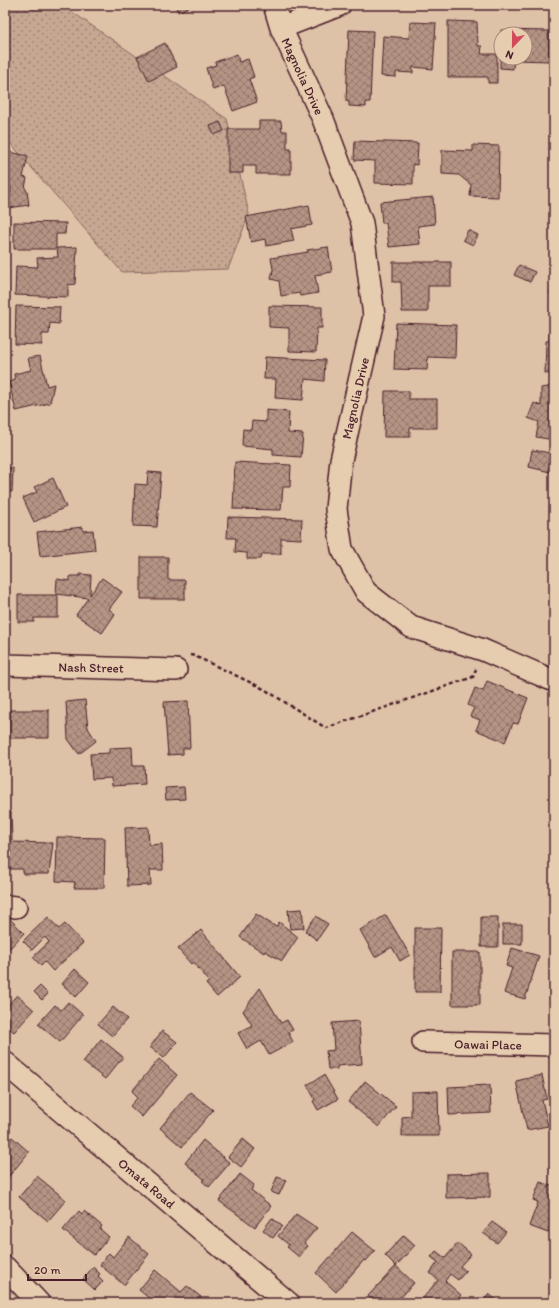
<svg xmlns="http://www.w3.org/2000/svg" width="559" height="1308" font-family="Itim,sans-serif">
	<defs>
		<pattern id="grass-dots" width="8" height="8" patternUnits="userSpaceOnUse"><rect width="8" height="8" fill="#c5a792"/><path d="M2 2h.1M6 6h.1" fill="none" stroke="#a28777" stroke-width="1.8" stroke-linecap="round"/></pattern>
		<pattern id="building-cross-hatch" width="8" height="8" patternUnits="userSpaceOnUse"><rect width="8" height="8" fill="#b49484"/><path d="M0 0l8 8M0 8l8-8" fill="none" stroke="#94786c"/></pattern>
	</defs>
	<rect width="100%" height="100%" fill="#dec2a7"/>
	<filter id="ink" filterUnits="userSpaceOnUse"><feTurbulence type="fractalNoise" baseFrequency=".025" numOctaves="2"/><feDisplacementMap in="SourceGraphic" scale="8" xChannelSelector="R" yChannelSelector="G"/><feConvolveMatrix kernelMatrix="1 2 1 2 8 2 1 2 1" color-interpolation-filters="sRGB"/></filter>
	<g filter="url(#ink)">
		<path fill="url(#grass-dots)" stroke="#88635e" d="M5,5H62L227,119L249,214L228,269L122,272L5,137Z"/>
		<path fill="url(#building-cross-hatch)" stroke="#4a1f2b" d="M175,5H193L178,12Z
			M448,21L477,22L478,46H482L481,54H497V83H488V77H448Z
			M410,22L436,23L433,69L413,67V73L396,72V77L381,76L383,36L409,38Z
			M349,30L373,31L370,102H366V107L349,106V102L346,101Z
			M501,30L549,31V61L514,60L513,69L500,68L501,38V58H525V34H501Z
			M165,43L177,67L149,81L137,57Z
			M237,54L239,62L248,59L254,77L249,79L257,102L233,111L224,86L213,90L206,68L216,65L215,62Z
			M259,121H281L282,131H287V149H291V174H256V166H243V173H228V129H259Z
			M220,122L224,131L214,135L210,126Z
			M355,141L418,143L417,165L413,164V184L375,183V161L354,160Z
			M473,145L499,146L498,197L470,196L471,185L459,175L442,174V150L473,151Z
			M5,151L28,156L23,177L27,178L25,188L27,191L29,205L9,208L7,193H11L10,184L5,183Z
			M433,197L435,224L418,226L420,244L389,247L386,223H382L380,202Z
			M309,205L312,225L291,229L294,241L266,246L265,239L251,242L246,217Z
			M14,222L66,223L65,234H56V249H14Z
			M468,230L478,235L473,245L463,240Z
			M77,247L75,284L68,285V297L15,295L16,266L38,267L37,258L58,257L57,248Z
			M328,247L332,272L315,275L318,293L300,296L299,293L281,296L279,281L271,279L273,269L271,258L308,252L307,250Z
			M393,262H451V286H428V312H402L401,282H393Z
			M519,265L535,272L530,282L514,275Z
			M554,280V295L550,293Z
			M16,306L60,307L59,324L50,323L49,334H42V345L15,344Z
			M269,306L322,307V328H317L316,352L289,351V328L269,327Z
			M396,323L456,325L455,358L428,357L427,370L394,369Z
			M550,328L554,329V375L545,373L546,341H549Z
			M40,356L47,386L54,384L50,403L16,411L9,382L15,380L14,374L31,370L28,358Z
			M265,357L325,360L324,381L305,379L303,400L275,398L276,379H264Z
			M554,386V440L536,437L539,422L528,418L534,403L541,406V388Z
			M385,391H409V399H437V428H410V437H384Z
			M266,410L289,412L288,433L303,434L301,457L273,455V449L242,446L243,429L251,430L252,421L266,422Z
			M532,450L551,453L554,452V473L529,467Z
			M235,462L291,465L290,487H283L281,510L233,509Z
			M5,468H13L12,492L5,491Z
			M148,472L161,473L157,527L133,526L135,484L147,485Z
			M53,478L66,507L34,522L23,498L37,492L34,487Z
			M228,517L302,519L301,539L281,538V554H262L261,559H247V553L235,552L236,538H227Z
			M83,527V531L93,530L95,550L40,556L37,532Z
			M141,557H168V580H185V599H141Z
			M80,574L91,575L90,595L102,578L122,592L109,609L115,614L102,633L76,615L88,598L56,594L57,579L70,581V576H80Z
			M18,595H56L58,596V618H34V622H18Z
			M487,681L528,698L518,724L513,723L505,742L476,730L480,720L470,716L474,708L468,705L475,688L483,691Z
			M85,700L88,728L96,741L79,754L68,739L66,702Z
			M188,701L190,748H183V754L168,755L164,702Z
			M10,710H49V738H10Z
			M132,747L133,766H144L145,784L112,786L111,778L92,779L90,754L109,753V748Z
			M184,787L185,799L166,800L165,788Z
			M5,812H11L12,840H5Z
			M148,827L149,845L162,844L163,870H150L151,885L127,886L125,828Z
			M57,837L105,838L104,888H74L75,882L56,881Z
			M10,842L53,843L49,874H23V869H9Z
			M302,909L304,928L290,929L288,910Z
			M256,914L276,927L279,922L298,937L282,961L265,951L264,953L240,937Z
			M386,915L410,955L400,961L392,947L375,957L360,930Z
			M316,916L328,924L317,940L305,931Z
			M48,917L59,929L65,924L83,943L53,971L45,962L41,966L33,957L49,942L45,937L32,950L23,941Z
			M481,917H498V947H481Z
			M9,918L24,933L8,950L5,947V922Z
			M503,924H522V944H503Z
			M415,928H441L440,992H415Z
			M201,930L240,977L217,997L206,984L209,981L193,962L191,964L178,949Z
			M512,948L539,956L525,999L504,993L512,968L506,966Z
			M452,952H480V1005H452Z
			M75,969L89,982L76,997L62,984Z
			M40,986L48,994L42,1000L34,992Z
			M260,988L281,1023L287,1020L293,1030L288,1032L293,1042L269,1055L261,1041L247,1049L238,1033L252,1025L243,1011Z
			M17,995L34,1010L14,1032L5,1025V1008Z
			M68,1002L83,1015L60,1042L38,1024L55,1005L61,1010Z
			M113,1007L127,1019L112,1036L98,1024Z
			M359,1021L362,1064L337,1066V1069H328L326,1051L334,1050L332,1023Z
			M162,1031L177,1042L164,1058L150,1047Z
			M101,1039L123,1057L105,1079L83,1062Z
			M159,1059L177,1075L142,1117L130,1106L138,1097L132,1091Z
			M324,1075L338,1099L318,1110L313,1101L315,1099L307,1085Z
			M542,1075L547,1099L542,1100L548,1126L527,1130L516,1081Z
			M365,1081L396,1106L379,1127L348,1102Z
			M490,1085L491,1113L449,1115L448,1087Z
			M438,1091L439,1136H402V1117L411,1116V1092Z
			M190,1092L213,1110L182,1147L160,1128Z
			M12,1137L29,1152L5,1181V1145Z
			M243,1139L255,1149L241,1167L228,1157Z
			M203,1140L230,1163L209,1187L202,1181L204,1179L185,1163Z
			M490,1173V1197L446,1198V1174Z
			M240,1174L254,1185L251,1190L271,1206L255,1227L219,1201Z
			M37,1176L66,1200L48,1221L19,1197Z
			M277,1177L286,1180L279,1195L271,1192Z
			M540,1182L554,1187V1216L548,1233L529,1226L538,1202L533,1200Z
			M79,1211L82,1214L84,1211L102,1226L100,1229L109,1237L94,1255L63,1230Z
			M296,1214L317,1228L304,1243L308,1246L299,1257L287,1247L289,1245L278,1236Z
			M272,1218L282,1226L273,1238L263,1230Z
			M492,1222L506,1232L497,1243L483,1233Z
			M352,1232L375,1251L366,1261L364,1260L336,1292L316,1273Z
			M404,1235L415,1245L396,1266L385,1255Z
			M129,1237L149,1254L124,1285L100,1265L109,1253L113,1257Z
			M458,1243L471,1254L460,1266L466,1271L458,1280L450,1274L445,1281L461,1295L455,1302L457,1303H419L438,1280L430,1273L438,1262L431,1257L436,1251L445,1258Z
			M396,1266L414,1283L396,1303H375L368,1296Z
			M93,1267L100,1274L98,1276L103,1281L95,1290L83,1279Z
			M155,1270L181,1292L187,1286L201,1297L196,1303H155L139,1290Z
			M489,1294L500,1303H482Z"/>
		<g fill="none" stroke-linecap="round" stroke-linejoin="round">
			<defs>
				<path id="minor" d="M274,5L281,28L323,119L362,223L374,316L341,460L336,509L342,549L366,592L411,627L483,650L554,681
					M281,28L340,5
					M5,665L176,670
					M5,906L16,907
					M423,1042L554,1045
					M5,1267L39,1303"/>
				<path id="major" d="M5,1063L288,1303"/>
			</defs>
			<use href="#minor" stroke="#4a1f2b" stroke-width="24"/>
			<use href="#major" stroke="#4a1f2b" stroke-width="25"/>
			<path stroke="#4a1f2b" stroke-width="2.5" stroke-dasharray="4 3" stroke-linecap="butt" d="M190,655L195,656L264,689L326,728L473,677L476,669"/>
			<use href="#minor" stroke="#e7cdaf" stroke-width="21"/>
			<use href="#major" stroke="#e7cdaf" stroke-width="22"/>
		</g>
	</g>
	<g text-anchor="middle" stroke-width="3" stroke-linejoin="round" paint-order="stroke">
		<g font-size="13" fill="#4a1f2b" stroke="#e7cdaf">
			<text transform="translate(303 76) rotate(65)" y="5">Magnolia Drive</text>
			<text transform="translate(355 398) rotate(-77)" y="5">Magnolia Drive</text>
			<text transform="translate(91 667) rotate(1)" y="5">Nash Street</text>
			<text transform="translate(488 1044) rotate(1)" y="5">Oawai Place</text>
			<text transform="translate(147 1183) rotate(40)" y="5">Omata Road</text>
		</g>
	</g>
	<rect width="559" height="1308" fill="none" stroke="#e7cdaf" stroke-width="20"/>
	<rect x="10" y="10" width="539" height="1288" fill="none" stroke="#4a1f2b" stroke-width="1.5" filter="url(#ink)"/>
	<g transform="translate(513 46) rotate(202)"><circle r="19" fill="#e7cdaf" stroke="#a8877a"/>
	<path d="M0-3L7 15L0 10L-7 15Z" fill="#d1495b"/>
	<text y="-6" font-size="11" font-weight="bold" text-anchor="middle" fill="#4a1f2b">N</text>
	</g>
	<path d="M28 1274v6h58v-6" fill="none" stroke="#4a1f2b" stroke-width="2"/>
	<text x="34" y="1274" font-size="12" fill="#4a1f2b" stroke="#e7cdaf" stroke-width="3" paint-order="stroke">20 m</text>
</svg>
